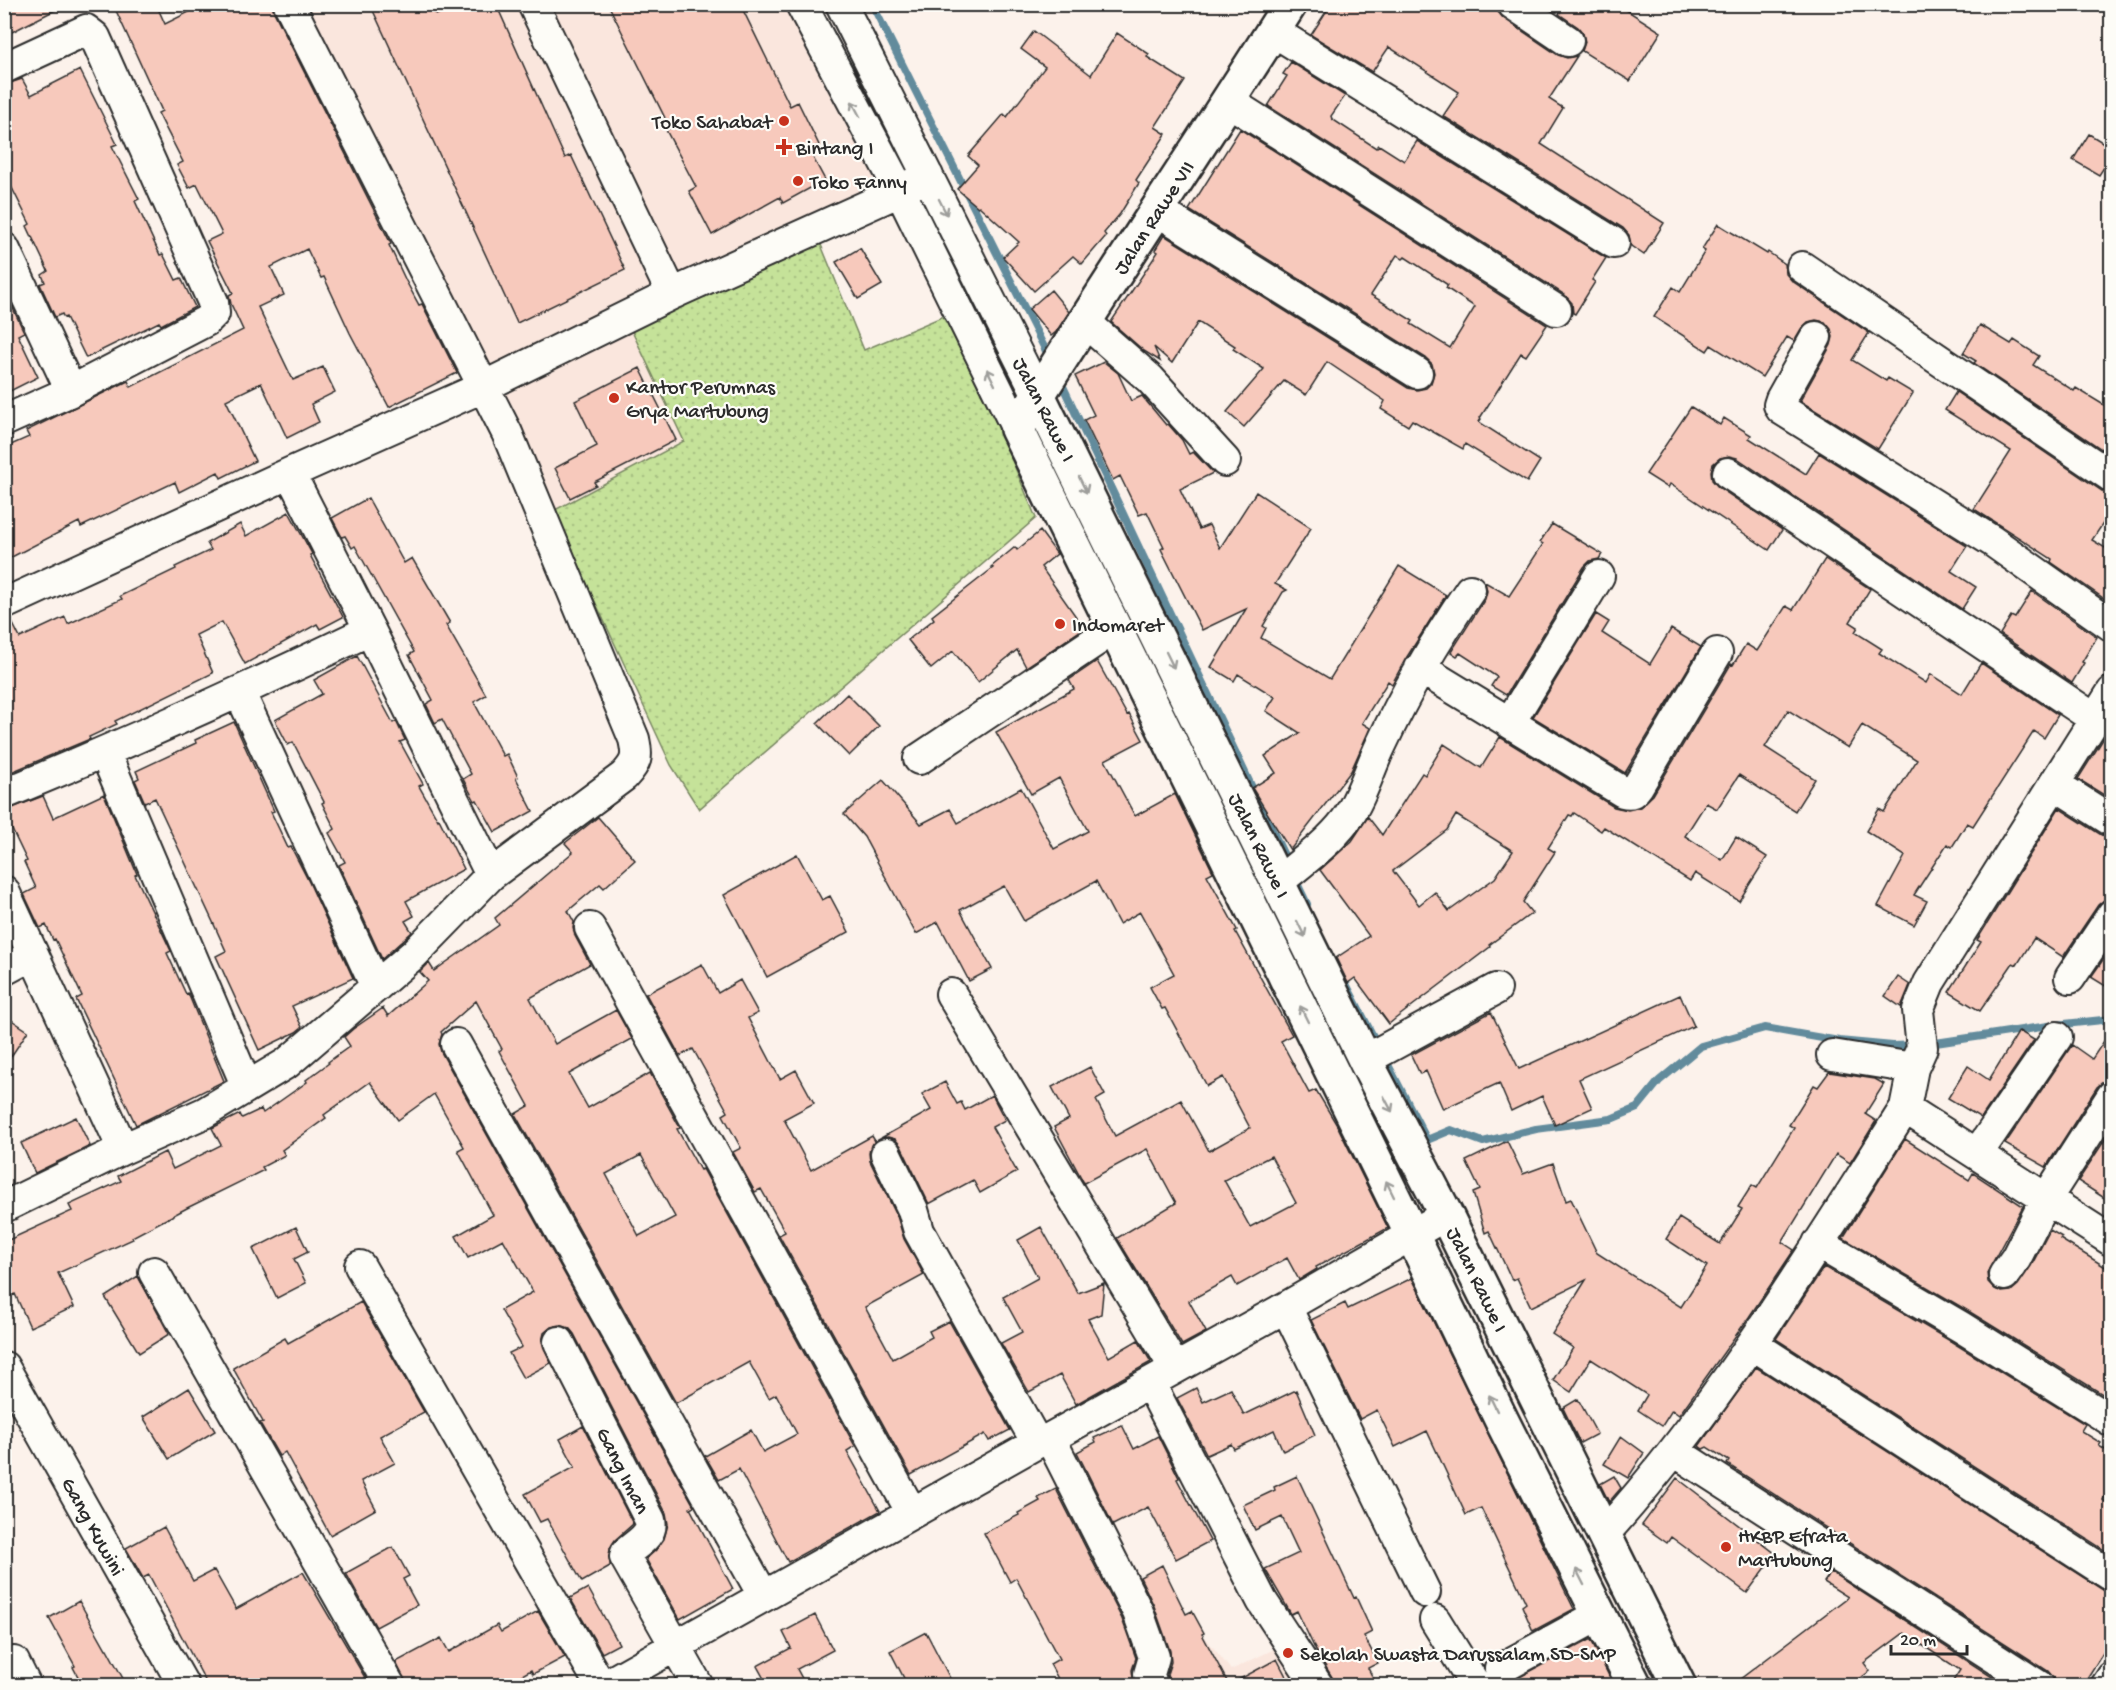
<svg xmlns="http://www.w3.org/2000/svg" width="2116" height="1690" font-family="'Gochi Hand',sans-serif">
	<defs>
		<pattern id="grass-dots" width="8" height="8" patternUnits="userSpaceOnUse" patternTransform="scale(1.5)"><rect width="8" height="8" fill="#c5e299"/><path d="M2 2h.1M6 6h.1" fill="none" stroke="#a9c284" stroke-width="1.8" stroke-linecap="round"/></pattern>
	</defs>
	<rect width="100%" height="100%" fill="#fcf2eb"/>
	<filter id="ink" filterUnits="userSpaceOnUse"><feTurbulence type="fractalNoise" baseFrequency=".0167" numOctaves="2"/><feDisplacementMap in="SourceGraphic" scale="12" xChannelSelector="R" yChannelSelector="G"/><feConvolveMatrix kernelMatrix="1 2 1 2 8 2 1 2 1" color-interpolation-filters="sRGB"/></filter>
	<g filter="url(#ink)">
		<path fill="#fae6dd" d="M300,5H793L892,188L487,370Z
			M630,327L685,441L553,511L494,388Z
			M1301,1636L1326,1685H1161L1153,1669L1205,1637L1231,1670Z"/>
		<path fill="url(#grass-dots)" stroke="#788662" stroke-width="1.5" d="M819,240L864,350L951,313L1036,518L699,809L671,765L553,511L684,441L630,327Z"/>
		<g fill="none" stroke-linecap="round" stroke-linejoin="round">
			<path stroke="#628b9c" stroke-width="8" d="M872,4L1050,359
				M1059,378L1289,866
				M1294,877L1307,904
				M1344,980L1378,1046
				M1929,1044L2055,1025L2112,1019
				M1384,1057L1427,1140L1451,1130L1483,1142L1536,1129L1611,1119L1637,1108L1659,1081L1701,1046L1765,1028L1839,1041L1893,1046L1917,1045"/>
		</g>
		<path fill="#f7c9bc" stroke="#2b2b2b" stroke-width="1.5" fill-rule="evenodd" d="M4,4H67L4,36Z
			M113,4H156L165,24L205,4H272L274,12L391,244L389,245L406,281L419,305L422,304L457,373L389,407L350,333L324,277L321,278L307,249L271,267L284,295L258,307L293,380L323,367L335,392L311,404L319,422L287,438L261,383L226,400L255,461L221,478L218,472L179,492L175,482L81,527L79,522L4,561V448L29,437L26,431L126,382L128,381L131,387L243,330L231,304L229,295L233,293L207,241L222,234L197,184L189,188L177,165L183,162L158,113L162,111Z
			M370,4H430L436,15L459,4H496L565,158L571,155L625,270L517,323Z
			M608,4H740L790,106L798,102L819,145L809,150L825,180L783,203L780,197L712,235L689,191L696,187L666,130L670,128Z
			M1331,4H1496L1498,12L1503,18L1558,55L1567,58L1577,56L1549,99L1563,108L1541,144L1664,223L1644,255L1631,246L1629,235L1623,228L1443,116L1459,92L1389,47L1372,72L1311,35Z
			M1565,4H1617L1661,32L1630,81L1582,51L1585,42L1583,33L1578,27L1559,14Z
			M1034,31L1091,75L1117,33L1149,54L1147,57L1185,81L1155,127L1166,134L1136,180L1139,183L1120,214L1104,233L1106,236L1082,264L1073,256L1034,291L1003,257L1019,242L979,206L978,207L957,189L978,165L968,156L1004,114L1007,117L1045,67L1021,49Z
			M1291,62L1345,96L1331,116L1332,119L1376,148L1379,145L1404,161L1417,141L1606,258L1592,280L1595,282L1575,314L1573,313L1572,303L1565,295L1268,106L1287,76L1283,74Z
			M80,70L117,144L112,146L139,199L135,201L160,255L163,254L176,280L181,278L195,307L161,325L159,322L86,358L66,317L64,318L62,314L55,317L40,284L45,282L42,275L48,271L27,226L30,224L4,172V85L22,79L31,95Z
			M1240,129L1547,325L1526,356L1521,353L1480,418L1481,419L1479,422L1540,461L1527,482L1465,444L1463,449L1412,420L1408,426L1381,409L1385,401L1327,362L1306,395L1284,381L1244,427L1227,412L1264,369L1233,349L1235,346L1198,322L1172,363L1154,347L1160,361L1144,351L1111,322L1158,252L1155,250L1164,235L1408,388L1417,390L1426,388L1431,383L1434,373L1432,364L1426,358L1189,210ZM1397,255L1403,259L1405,257L1448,285L1446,288L1475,307L1450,348L1411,324L1413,321L1371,295Z
			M2089,134L2112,148V155L2099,175L2073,160Z
			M1718,224L1767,254L1768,252L1785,264L1786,274L1792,281L1869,333L1852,360L1886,381L1888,378L1913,393L1878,449L1800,401L1831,345L1833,337L1831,329L1825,322L1816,320L1808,322L1801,329L1794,341L1787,337L1762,377L1711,345L1707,351L1654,317L1673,287L1680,292L1705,251L1702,249Z
			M860,248L882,285L858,299L836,262Z
			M1051,290L1069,312L1056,332L1051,336L1029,309Z
			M9,300L24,332L18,335L38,377L4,394V302Z
			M1980,325L2011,344L2014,340L2039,356L2033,365L2074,391L2076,388L2112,410V444L2106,452L1974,363L1976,361L1963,353Z
			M1104,362L1118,373L1131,401L1142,396L1166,425L1168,424L1182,440L1189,454L1193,452L1213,473L1180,489L1199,529L1209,525L1220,548L1256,492L1311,528L1275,584L1287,590L1283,592L1263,626L1266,628L1261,638L1330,679L1399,566L1446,595L1405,660L1392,684L1388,681L1362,723L1370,728L1351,771L1290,850L1252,788L1276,773L1265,756L1300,733L1266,711L1275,697L1238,674L1234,681L1211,667L1246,609L1202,630L1161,549L1164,547L1147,512L1139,515L1120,476L1113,480L1084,420L1094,415L1075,376Z
			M640,368L676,440L594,482L596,485L570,498L555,468L597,446L575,401Z
			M1956,392L2102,491L2112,494V510L2092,540L2112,552V604L2051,562L2052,559L1974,509L2011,451L1945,410Z
			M1691,407L1720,425L1724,418L1751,435L1749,438L1806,474L1819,453L1967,546L1951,571L1976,587L1962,609L1737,458L1729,456L1720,458L1713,464L1711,471L1712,480L1718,487L1782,530L1769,550L1670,484L1668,488L1646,474Z
			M368,498L404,563L412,558L450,623L446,625L486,695L474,702L503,756L507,754L518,777L516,778L533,811L495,832L477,800L475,801L463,779L471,774L442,719L435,723L426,704L433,700L409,655L414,652L355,546L352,548L345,536L342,537L332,518Z
			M289,512L312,554L310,555L343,617L320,629L317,624L245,664L222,622L196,635L213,673L115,721L117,724L89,737L90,739L4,775V621L11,620L20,638L65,617L68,624L122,599L120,596L176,569L175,567L211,550L207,543L240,524L246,536Z
			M1552,524L1602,554L1599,559L1590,561L1584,567L1506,695L1491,686L1497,677L1460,653L1457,656L1451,652L1485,599L1487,591L1485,582L1509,596L1543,544L1540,542Z
			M1040,531L1057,554L1041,567L1084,628L1026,667L1017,650L978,682L953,651L931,669L908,640L934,619L932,616L993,568L991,567L1015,547L1017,550Z
			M1825,559L1870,589L1850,622L1858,627L1855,632L1882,649L1879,653L1926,683L1931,674L1962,694L1981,663L2058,715L2044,738L2034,731L1973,826L1967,823L1952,847L1947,844L1914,895L1927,901L1914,925L1878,906L1905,856L1866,831L1879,809L1884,812L1917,760L1862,725L1848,748L1788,710L1765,747L1815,779L1795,811L1739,775L1717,809L1706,803L1685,836L1722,860L1736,837L1767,857L1739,901L1695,873L1690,881L1604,827L1601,831L1574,813L1572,816L1569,815L1548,848L1555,852L1523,902L1532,913L1489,945L1490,947L1395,1019L1389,1024L1355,978L1348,983L1336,958L1369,936L1320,870L1352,841L1368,817L1382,835L1422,773L1425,775L1444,744L1481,768L1500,737L1614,807L1628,810L1640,807L1653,795L1731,664L1733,665L1746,644L1757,651L1786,606L1793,610ZM1456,815L1513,851L1495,878L1449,911L1435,892L1419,905L1393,871L1447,830Z
			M2032,591L2097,637L2082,662L2084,663L2072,683L2000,634L2011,616L2015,618Z
			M1596,614L1609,622L1602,633L1650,664L1671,629L1701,647L1625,773L1533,717Z
			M357,656L393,723L396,721L405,740L400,742L423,784L419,786L438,820L439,819L464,869L406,901L414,916L405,921L412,932L382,959L339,865L345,862L329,833L335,829L322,803L324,802L293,742L288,745L275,720L322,694L314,680Z
			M1097,661L1127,715L1129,714L1143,740L1105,760L1135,816L1175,794L1213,872L1207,875L1237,930L1235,931L1292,1035L1281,1041L1309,1093L1316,1090L1338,1127L1388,1228L1316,1267L1317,1269L1299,1280L1287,1258L1237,1286L1232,1277L1189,1301L1206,1332L1182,1345L1117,1238L1176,1203L1147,1149L1084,1183L1054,1127L1069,1119L1052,1087L1090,1067L1105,1095L1096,1100L1115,1136L1181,1100L1209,1151L1250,1128L1223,1077L1207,1086L1165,1008L1162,1009L1150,987L1174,974L1140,912L1119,924L1096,881L1024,921L1004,886L960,910L992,969L969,981L938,922L916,934L864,837L844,814L883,780L921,824L950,809L958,823L1021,788L1054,849L1088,831L1059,778L1031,794L996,732L1074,689L1069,680ZM1271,1156L1296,1203L1250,1227L1224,1180Z
			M847,694L879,726L849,756L817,723Z
			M234,722L274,811L271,812L288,848L291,847L309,882L353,978L292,1006L302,1027L296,1032L259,1050L216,956L226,951L212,920L155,798L145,803L135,780L139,778L136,771L196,743L195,740Z
			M2112,725V800L2078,779Z
			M104,794L137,874L135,875L171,951L167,953L186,994L188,993L224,1081L136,1125L76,999L82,996L55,939L53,940L46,925L40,928L24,894L36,888L24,862L27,861L4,813V811L43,796L53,818Z
			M2059,808L2103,836L2112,838V898L2104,900L2098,905L2063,957L2034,938L2017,965L2013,963L1980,1011L1949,992L1981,942L1977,940Z
			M598,817L635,860L604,888L600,884L568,911L574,922L573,928L575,936L590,964L530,998L555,1044L616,1010L632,1039L569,1074L588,1108L650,1073L680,1128L677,1129L700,1170L703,1169L855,1446L847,1451L880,1511L788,1562L739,1469L719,1480L705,1456L751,1430L763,1452L797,1434L776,1394L769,1398L749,1362L676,1403L515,1114L529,1106L499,1051L502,1049L476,1001L441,1032L442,1034L439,1044L441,1052L694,1506L690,1508L733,1589L680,1619L646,1559L656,1550L664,1539L668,1524L666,1513L574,1334L569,1328L560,1325L551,1327L544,1333L542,1342L551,1363L523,1378L509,1353L522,1347L501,1310L533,1292L503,1239L468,1258L456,1236L493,1215L458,1150L464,1147L434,1094L398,1120L370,1082L324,1115L326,1118L282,1150L285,1155L262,1167L264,1170L187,1208L132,1237L133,1239L58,1273L74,1307L30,1327L15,1294L4,1299V1242L72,1211L69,1205L121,1181L118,1176L165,1152L173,1169L221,1145L212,1128L240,1114L242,1118L261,1109L263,1113L307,1082L306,1080L329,1063L328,1062L350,1046L344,1037L353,1029L383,1008L388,1016L428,981L420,972L429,963L434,971L499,925L495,918L573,852L565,843ZM641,1155L675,1217L639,1236L606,1174Z
			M797,854L822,900L830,896L849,932L767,977L724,895Z
			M2112,947V990L2091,977Z
			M702,964L718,993L740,980L758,1013L748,1018L780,1079L796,1070L814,1103L784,1119L811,1170L872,1136L875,1141H876L871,1145L869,1152L870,1161L897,1216L904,1239L924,1275L865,1307L893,1359L932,1337L929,1331L949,1321L1010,1430L989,1441L985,1434L911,1475L779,1235L785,1232L761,1189L755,1192L733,1152L741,1148L723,1115L728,1112L693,1049L680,1056L646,994Z
			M1898,977L1910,985L1901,1007L1885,996Z
			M1680,995L1694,1026L1579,1079L1592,1108L1555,1125L1542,1096L1511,1111L1499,1083L1443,1109L1426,1071L1420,1074L1411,1055L1491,1012L1519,1069Z
			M4,1015L28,1031L4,1067Z
			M2112,1029V1079L2104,1081L2097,1087L2046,1167L2005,1144L2072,1045L2092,1059Z
			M2019,1031L2034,1040L1981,1118L1948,1098L1968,1066L1989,1080Z
			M1829,1072L1875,1079L1884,1084L1865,1114L1876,1121L1850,1163L1836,1154L1782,1242L1794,1250L1749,1317L1679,1415L1672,1410L1662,1426L1638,1410L1647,1395L1591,1359L1571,1392L1553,1380L1573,1348L1552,1334L1586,1280L1531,1307L1517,1278L1512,1280L1489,1231L1485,1233L1473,1193L1480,1190L1466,1161L1507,1141L1523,1174L1553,1163L1566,1201L1571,1199L1597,1253L1681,1307L1707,1266L1666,1239L1679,1218L1720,1244L1742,1209L1738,1207L1752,1185L1757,1188L1794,1128L1789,1125L1814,1085L1818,1087Z
			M945,1082L957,1104L961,1102L965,1110L992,1095L1005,1120L992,1127L1017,1172L980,1193L973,1180L929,1204L901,1146L895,1139L888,1137L881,1138L931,1110L922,1094Z
			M76,1117L90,1146L35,1173L21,1143Z
			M2112,1129V1203L2078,1181Z
			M1905,1139L1969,1180L1973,1173L2023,1206L1987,1273L1988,1282L1995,1289L2002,1292L2011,1291L2018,1285L2031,1266L2050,1230L2062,1237L2060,1239L2112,1271V1400L1970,1312L1843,1238Z
			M296,1227L308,1252L294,1259L306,1283L277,1298L253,1249Z
			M1041,1227L1078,1293L1104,1283L1101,1314L1088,1319L1109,1357L1138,1340L1151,1362L1076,1404L1060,1375L1029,1392L1001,1343L1022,1332L1003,1297L1038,1278L1018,1240Z
			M1824,1267L1952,1342L2085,1424L2081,1431L2101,1443L2099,1446L2112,1454V1485L2103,1500L2112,1506V1555L1776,1339Z
			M138,1276L169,1334L139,1353L105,1297Z
			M1412,1278L1574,1609L1533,1631L1522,1606L1526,1603L1481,1508L1466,1515L1427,1431L1395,1447L1377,1410L1360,1419L1311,1320L1345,1303L1348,1309Z
			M361,1302L424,1412L380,1436L395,1463L361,1481L376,1509L330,1535L285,1452L279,1456L260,1423L263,1422L233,1368L285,1338L288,1343Z
			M1756,1367L2103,1590L2112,1593V1639L2082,1686H2056L2054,1678L2048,1671L1727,1464L1729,1461L1707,1447L1703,1449L1699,1446Z
			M189,1388L215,1431L169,1459L143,1417Z
			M1196,1388L1203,1402L1231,1389L1244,1415L1296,1390L1315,1435L1283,1451L1274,1430L1234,1449L1231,1444L1207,1455L1177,1398Z
			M1578,1399L1597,1434L1580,1443L1563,1408Z
			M1122,1425L1134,1449L1158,1436L1179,1478L1177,1479L1210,1541L1176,1559L1148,1507L1113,1525L1077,1452L1096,1442L1094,1438Z
			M583,1426L633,1524L615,1540L610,1548V1566L582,1582L547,1519L540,1522L525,1494L575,1467L560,1439Z
			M1621,1436L1644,1453L1628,1478L1604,1464Z
			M1297,1476L1354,1598L1356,1597L1372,1632L1364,1636L1378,1663L1368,1668L1377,1686H1335L1332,1677L1315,1649L1297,1611L1291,1614L1265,1569L1299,1553L1282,1517L1255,1530L1243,1505L1275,1490L1274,1487Z
			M1614,1476L1621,1488L1609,1502L1600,1484Z
			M1677,1478L1776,1554L1747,1593L1671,1537L1667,1543L1642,1525Z
			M1056,1489L1122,1619L1136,1658L1132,1670L1134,1686H1062L1050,1664L1059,1659L1016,1578L1010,1582L984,1533L1019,1515L1018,1513L1040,1501L1038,1498Z
			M164,1527L193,1581L214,1570L236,1609L303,1572L370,1686H208L149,1575L143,1578L126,1548Z
			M393,1547L409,1576L403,1579L417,1605L376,1627L346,1573Z
			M1162,1565L1186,1614L1192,1611L1204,1633L1202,1634L1229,1685L1277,1659L1291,1686H1169L1167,1674L1171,1662L1170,1651L1154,1606L1140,1577Z
			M1831,1572L2006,1686H1950L1960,1670L1904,1633L1864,1663L1870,1671L1850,1686H1731L1848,1597L1824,1582Z
			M588,1588L619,1644L602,1653L570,1598Z
			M79,1601L106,1649H107L127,1686H83L73,1667L75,1666L49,1618Z
			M538,1611L565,1657L533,1674L531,1670L504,1685L500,1678L488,1686H407L396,1662L441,1638L449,1652L497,1625L501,1632Z
			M815,1615L833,1650L797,1669L806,1686H768L757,1666L791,1648L783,1632Z
			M926,1632L954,1686H908L890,1651Z
			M1589,1640H1591L1614,1686H1503Z"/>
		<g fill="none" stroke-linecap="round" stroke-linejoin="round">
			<defs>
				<path id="minor" d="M533,4L672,294
					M801,4L900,191L1017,429
					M841,4L1038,395
					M1513,4L1568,41
					M1273,31L1614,243
					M4,68L86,30L95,37L213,302L214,313L206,321L71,391L4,421
					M1228,101L1556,310
					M1158,211L1417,373
					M4,248L71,391
					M1802,267L2112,477
					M1084,321L1150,379L1225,461
					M1816,337L1781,399L1779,405L1781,409L1992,541L2112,626
					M290,473L370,630L491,875
					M1728,473L2095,719
					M4,604L290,473L483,387L672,294L900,191L928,176
					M1420,668L1623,792C1631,794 1633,793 1638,786L1717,653
					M240,693L376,987
					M1510,722L1599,576
					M105,753L247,1087
					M919,759L1115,628
					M2054,784L2112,821
					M4,794C128,743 250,688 370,630
					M1278,882C1301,863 1328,844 1346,820C1362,797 1369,770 1381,745C1406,691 1436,640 1470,590
					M4,891L123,1149
					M590,928L912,1513
					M4,970L32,955
					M2070,978L2112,915
					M951,994L1175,1368
					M456,1044L763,1595
					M1832,1055L1913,1068
					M1365,1060L1496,989
					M1905,1108L2112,1241
					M886,1154L913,1210L919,1231L1037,1443
					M1977,1154L2057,1037
					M4,1207L123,1149L204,1113L287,1063L414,954L491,875L624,776C637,762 638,757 634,739L507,433L289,4
					M1818,1243L1961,1327L2112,1421
					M360,1266L601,1686
					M154,1272L390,1686
					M2004,1275L2016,1258L2046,1199L2112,1096
					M1286,1307L1425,1592
					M559,1342L650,1520C654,1535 636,1544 626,1553L625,1557L698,1686
					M1752,1344L2112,1576
					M4,1367L184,1686
					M1150,1383L1262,1601L1318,1686
					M1050,1438L1138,1612L1154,1657L1149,1674L1152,1686
					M1674,1451L2039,1686
					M1604,1534C1721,1404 1812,1254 1905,1108L1913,1068L1922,1048L1918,1010L1929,983L2112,692
					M1435,1620L1476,1686
					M14,1662L26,1686
					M1500,1669L1599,1615
					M604,1686L1037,1443L1050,1438L1286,1307L1446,1215
					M2106,1686L2112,1677"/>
				<path id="major" d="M1290,4C1200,147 1105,286 1017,429L1412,1235L1502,1421L1635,1686
					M1038,395L1365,1060L1446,1215L1679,1686"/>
			</defs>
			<use href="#minor" stroke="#2b2b2b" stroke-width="34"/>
			<use href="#major" stroke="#2b2b2b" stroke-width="38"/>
			<use href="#minor" stroke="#fdfcf7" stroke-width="30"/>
			<use href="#major" stroke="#fdfcf7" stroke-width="33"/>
		</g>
		<defs><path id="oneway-shaft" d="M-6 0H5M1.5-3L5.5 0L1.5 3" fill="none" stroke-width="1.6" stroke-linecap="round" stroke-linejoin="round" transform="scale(1.5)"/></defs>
		<g stroke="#9e9e9b">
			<use href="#oneway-shaft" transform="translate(856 109) rotate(-118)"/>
			<use href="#oneway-shaft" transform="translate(943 207) rotate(63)"/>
			<use href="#oneway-shaft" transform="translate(991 377) rotate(-116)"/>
			<use href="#oneway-shaft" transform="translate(1083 485) rotate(64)"/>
			<use href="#oneway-shaft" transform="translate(1170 660) rotate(64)"/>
			<use href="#oneway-shaft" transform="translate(1301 929) rotate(64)"/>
			<use href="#oneway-shaft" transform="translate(1304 1014) rotate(-116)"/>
			<use href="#oneway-shaft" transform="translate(1388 1104) rotate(62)"/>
			<use href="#oneway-shaft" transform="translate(1390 1189) rotate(-116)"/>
			<use href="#oneway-shaft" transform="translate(1493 1403) rotate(-116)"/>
			<use href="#oneway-shaft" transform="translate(1580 1577) rotate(-117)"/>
		</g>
	</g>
	<g fill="#c8321e" stroke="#fdfcf7" stroke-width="2">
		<circle cx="784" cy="121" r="6"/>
		<path d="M781 138h6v6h6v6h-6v6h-6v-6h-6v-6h6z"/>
		<circle cx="798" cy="181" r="6"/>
		<circle cx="614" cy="398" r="6"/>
		<circle cx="1060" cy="624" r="6"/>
		<circle cx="1726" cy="1547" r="6"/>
		<circle cx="1288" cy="1653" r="6"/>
	</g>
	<g text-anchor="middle" stroke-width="4.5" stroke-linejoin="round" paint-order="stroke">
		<g font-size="21" fill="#2b2b2b" stroke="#fdfcf7" text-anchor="start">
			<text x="772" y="128" text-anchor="end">Toko Sahabat</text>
			<text x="796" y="154">Bintang I</text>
			<text x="810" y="188">Toko Fanny</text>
			<text x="626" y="393">Kantor Perumnas<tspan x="626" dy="24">Grya Martubung</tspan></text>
			<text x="1072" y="631">Indomaret</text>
			<text x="1738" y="1542">HKBP Efrata<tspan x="1738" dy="24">Martubung</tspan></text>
			<text x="1300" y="1660">Sekolah Swasta Darussalam SD-SMP</text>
		</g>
		<g font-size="21" fill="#2b2b2b" stroke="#fdfcf7">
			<text transform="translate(1153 217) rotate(-57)" y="7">Jalan Rawe VII</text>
			<text transform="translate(1045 409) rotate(63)" y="7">Jalan Rawe I</text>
			<text transform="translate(1260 845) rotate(64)" y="7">Jalan Rawe I</text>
			<text transform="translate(1478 1279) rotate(64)" y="7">Jalan Rawe I</text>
			<text transform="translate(624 1470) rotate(63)" y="7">Gang Iman</text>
			<text transform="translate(94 1526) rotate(61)" y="7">Gang Kuwini</text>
		</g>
	</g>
	<rect width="2116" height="1690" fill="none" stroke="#fdfcf7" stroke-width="24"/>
	<rect x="12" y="12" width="2092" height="1666" fill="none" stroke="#2b2b2b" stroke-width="2" filter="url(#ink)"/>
	<path d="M1891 1645v9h76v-9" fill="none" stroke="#2b2b2b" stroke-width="3"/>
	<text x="1900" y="1645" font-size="18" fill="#2b2b2b" stroke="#fdfcf7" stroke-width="4.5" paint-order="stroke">20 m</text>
</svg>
